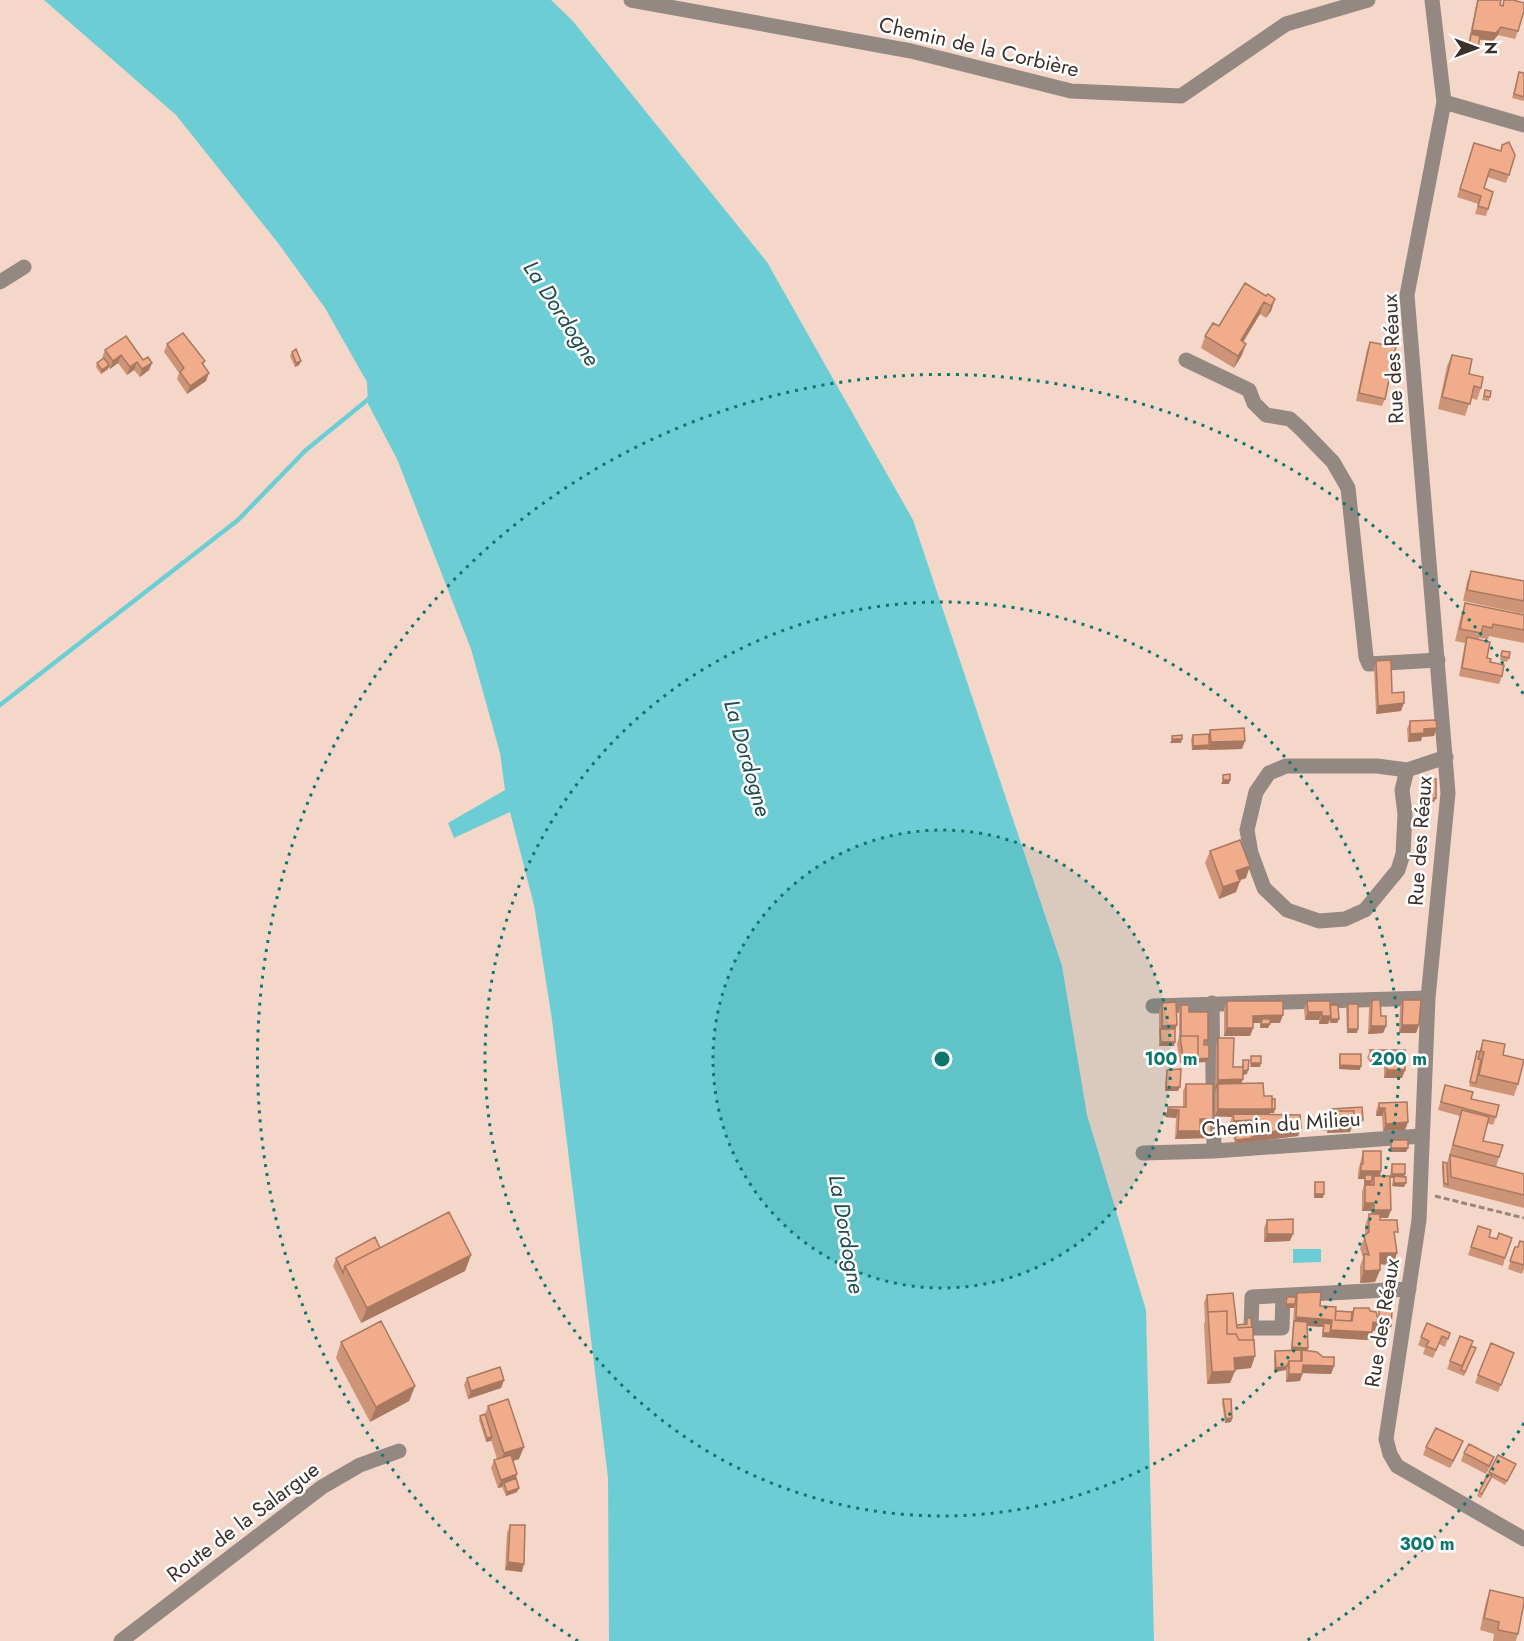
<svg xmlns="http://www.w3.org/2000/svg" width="1524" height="1641" font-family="Jost,sans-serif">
	<rect width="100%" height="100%" fill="#f5d7c9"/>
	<path fill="#6cced4" d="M44,0H551L572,20L767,262L913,520L1062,966L1087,1115L1146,1310L1154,1641H609L608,1478L552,1020L534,905L510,812L454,838L448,823L505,790L500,753L471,649L397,459L368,404L367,382L325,308L278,243L176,115Z
		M1321,1249V1262L1293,1263V1249Z"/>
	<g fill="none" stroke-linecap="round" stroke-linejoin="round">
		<path stroke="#6cced4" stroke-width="4.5" d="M0,705L238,520L306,450L371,397"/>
		<path stroke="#9a857b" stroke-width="3" stroke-dasharray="6 3" stroke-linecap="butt" d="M1435,1196L1524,1218"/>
		<path stroke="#948882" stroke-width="15" d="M631,0L911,51L1071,91L1181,96L1286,24L1368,0
			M1432,0L1444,102L1407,295L1448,793L1428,998L1419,1220L1386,1439L1390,1454L1397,1466L1524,1539
			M1444,102L1524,125
			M0,282L24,267
			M1186,360L1249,390L1254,403L1266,415L1290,419L1300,428L1333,462L1348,488L1366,657L1369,664L1438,660
			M1407,770L1402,790L1405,814L1403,854L1398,870L1365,910L1345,919L1319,921L1287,910L1264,888L1251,853L1247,830L1256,792L1269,773L1286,766H1377L1407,770L1446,757
			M1212,1003L1214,1151
			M1153,1006L1428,998
			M1143,1153L1214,1151L1421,1136
			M1283,1296L1282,1328H1251L1252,1297L1409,1289
			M121,1641L322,1487L360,1465L399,1451"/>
	</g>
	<path fill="#ce9478" d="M1477,0H1501L1500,5L1502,6L1504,0L1518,31L1515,39L1498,35L1493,41L1480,40L1477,52L1467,50Z
		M1524,73V101L1512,98L1518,76Z
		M1474,143L1509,175L1506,183L1487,177L1484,188L1488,209L1486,216L1475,214L1478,204L1457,197Z
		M1266,296L1275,299L1271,311L1266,318L1260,314L1243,342L1242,355L1234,368L1201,348L1205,336L1219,326Z
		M1370,342L1385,399L1382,406L1356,401L1367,350Z
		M167,344L205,361L203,365L206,381L187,394L177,379L179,373L164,352Z
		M105,350L143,360L152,363L149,370L140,377L134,370L127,375L118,363L110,369L108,367V369L101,374L96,367L97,363L103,359L102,358Z
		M292,352L301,361L299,365L295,367L290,356Z
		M1452,355L1481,388L1477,400L1471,398L1465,416L1438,409L1447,366Z
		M1484,394L1490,397L1489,401L1482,400Z
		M1471,571L1524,581V614L1463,601L1467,582Z
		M1465,603L1524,615V643L1489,636L1488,639L1479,638V640L1487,657L1502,676L1499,684L1459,676L1465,643L1455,641L1461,615Z
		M1502,651L1509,658L1507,662L1500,660Z
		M1376,661L1401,711L1376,714L1374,669Z
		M1410,721L1434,736L1422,737L1421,741L1408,742L1407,729Z
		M1210,730L1242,749L1192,750L1191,739L1193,735L1209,734Z
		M1424,779L1434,802H1423V783Z
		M1210,851L1246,878L1240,880L1236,892L1219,899L1205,863Z
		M1372,1000L1386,1026L1383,1033L1368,1034L1369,1008Z
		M1403,1000L1419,1025L1416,1033H1399L1400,1007Z
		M1227,1001L1280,1023H1270L1268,1028H1260V1023H1253V1028L1250,1036H1224V1009Z
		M1307,1001L1330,1005L1339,1019L1337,1023H1330V1020L1328,1024H1319V1020H1305L1304,1009Z
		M1162,1003L1177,1025L1175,1029L1174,1046H1159V1011Z
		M1348,1004L1357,1033H1347L1346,1008Z
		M1181,1005L1189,1012L1206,1044H1204L1209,1058L1207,1062L1180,1063L1177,1044L1179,1037V1009Z
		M1218,1038L1233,1067H1242L1243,1060L1247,1074L1243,1075V1079L1241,1084L1264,1096L1274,1113H1270V1115L1301,1128L1298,1136L1235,1144L1230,1122L1232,1117L1215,1116V1092L1217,1088H1215L1216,1046Z
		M1483,1040L1503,1055L1518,1084L1514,1096L1469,1086L1476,1055L1477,1051L1479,1052Z
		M1370,1050H1405V1070L1402,1078H1384V1063L1370,1062L1367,1058Z
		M1340,1054L1360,1070L1339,1069V1058Z
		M1167,1070L1178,1091H1165L1166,1074Z
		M1186,1084L1213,1119L1211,1123V1135L1210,1138L1175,1139L1176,1118L1165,1117L1168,1107H1183V1091Z
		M1445,1085L1471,1099L1496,1117L1493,1125L1487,1123L1483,1141L1499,1157L1496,1167L1524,1174V1208L1443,1187L1442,1166L1443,1162L1447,1163L1460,1116L1438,1110Z
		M1379,1103L1408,1122L1405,1130L1383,1131L1382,1116H1376V1111Z
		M1332,1109L1361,1124H1353L1350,1132L1327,1133V1131H1320V1123L1323,1115H1328Z
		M1363,1151L1381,1171L1380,1176H1390L1391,1168L1392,1164L1404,1177V1187L1392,1186L1393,1178H1390L1388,1218H1380V1220L1395,1239L1397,1253L1393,1265L1380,1264V1270L1375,1282L1360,1283V1266L1363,1258L1360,1248L1365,1236V1226L1369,1214H1371V1211H1362V1192L1364,1185V1179H1358V1172Z
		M1315,1182L1323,1198H1314V1186Z
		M1267,1220L1290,1241L1264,1242V1228Z
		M1478,1226L1489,1237L1505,1258L1503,1266L1468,1255Z
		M1524,1242V1269L1522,1274L1508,1269L1515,1247H1518Z
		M380,1248L471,1255L465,1271L361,1323L333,1266L336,1258Z
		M1297,1293L1320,1306L1336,1311L1352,1312L1354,1308L1370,1311L1378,1318L1379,1309L1389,1330L1377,1329V1328L1376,1331L1372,1330L1369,1340L1347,1339L1322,1337L1323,1327L1308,1326L1307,1351L1334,1366L1331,1374L1303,1373L1300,1381L1286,1382V1370L1274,1372V1355L1275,1351H1291L1294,1308H1285V1301L1287,1297H1296Z
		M1207,1295L1237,1325L1245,1324L1247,1318L1251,1368L1235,1370L1230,1383L1207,1384L1204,1324L1205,1321L1204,1303Z
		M1427,1323L1450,1333L1445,1347L1439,1344L1433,1358L1423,1354L1425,1348L1418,1345Z
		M341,1342L415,1386L409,1401L370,1422L336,1358Z
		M1471,1346L1476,1348L1464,1376L1447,1369L1450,1361Z
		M1511,1361L1498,1392L1475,1383L1478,1375Z
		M467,1378L504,1380L501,1388L468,1399L464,1385Z
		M1223,1399L1232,1418L1231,1422L1225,1423L1222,1403Z
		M488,1406L519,1459L513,1461L517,1474L516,1478L517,1492L506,1496L502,1487L498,1488L491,1468L494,1460L497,1459L491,1440L486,1442L479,1420L480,1416L485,1414Z
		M1426,1447L1460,1449L1450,1468L1423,1455Z
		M1464,1453L1494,1457L1491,1465L1486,1474L1461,1461Z
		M1498,1455L1516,1464L1514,1468L1505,1485L1491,1477L1481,1498L1477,1496L1479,1492Z
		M510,1525L522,1572L505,1570L507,1533Z
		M1490,1590L1518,1634L1516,1641H1493L1494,1634L1480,1630L1486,1602Z"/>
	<path fill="#a87861" d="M1501,27L1498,35L1493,41L1470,38L1472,30Z
		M1275,299L1271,311L1266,318L1271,306Z
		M1264,302L1260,314L1237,352L1241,340Z
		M1246,344L1242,355L1234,368L1238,356Z
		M121,355L118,363L110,369L113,361Z
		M301,361L299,365L295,367L296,363Z
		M137,362L134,370L127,375L130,367Z
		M152,363L149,370L140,377L142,369Z
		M109,365L108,369L101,374L102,370Z
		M209,373L206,381L187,394L190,386Z
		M1404,703L1401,711L1376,714L1378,706Z
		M1437,728L1434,736L1422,737L1421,741L1408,742L1410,734L1424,729Z
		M1172,739H1182L1181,743H1170Z
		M1245,741L1242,749L1208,750L1211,742Z
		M1209,745L1208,749L1192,750L1193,746Z
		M1223,780H1230L1229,784H1221Z
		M1424,798H1436L1434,802H1423Z
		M1250,866L1246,878L1232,883L1236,871Z
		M1240,881L1236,892L1219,899L1223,887Z
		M1308,1012H1322L1319,1020H1305Z
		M1283,1015L1280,1023H1261L1262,1019L1260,1023H1251L1253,1016Z
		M1322,1016H1331L1328,1024H1319Z
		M1331,1019H1339L1337,1023H1330Z
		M1261,1024H1270L1268,1028H1260Z
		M1177,1025L1174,1033L1160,1030L1162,1026Z
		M1402,1025H1419L1416,1033H1399Z
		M1371,1026H1386L1383,1033L1368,1034Z
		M1227,1028H1253L1250,1036H1224Z
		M1348,1029H1358L1357,1033H1347Z
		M1161,1042H1175L1174,1046H1159Z
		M1198,1055L1209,1058L1207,1062L1180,1063L1183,1056Z
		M1373,1055H1387L1384,1063L1370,1062Z
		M1251,1063H1261L1260,1067H1250Z
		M1340,1065L1361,1066L1360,1070L1339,1069Z
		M1248,1070L1247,1074L1241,1075L1243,1071Z
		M1387,1070H1405L1402,1078H1384Z
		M1243,1079L1240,1087L1218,1084L1217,1088H1215L1218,1080Z
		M1166,1087H1180L1178,1091H1165Z
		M1379,1108H1385L1382,1116H1376Z
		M1168,1109L1179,1110L1176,1118L1165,1117Z
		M1218,1109H1275L1274,1113H1270L1269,1117L1233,1114L1232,1117L1215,1116Z
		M1200,1119H1213L1210,1127H1199Z
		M1251,1120L1248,1128L1233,1125L1231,1129L1234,1121Z
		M1353,1120H1363L1361,1124H1352Z
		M1408,1122L1405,1130L1383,1131L1386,1124Z
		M1323,1123H1330L1327,1131H1320Z
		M1353,1124L1350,1132L1327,1133L1330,1125Z
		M1301,1128L1298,1136L1235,1144L1236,1140L1252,1138L1254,1134Z
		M1178,1131H1200L1211,1135L1210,1138L1175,1139Z
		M1391,1148H1408L1406,1152H1390Z
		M1361,1171H1381L1379,1179L1374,1176L1373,1179H1365V1175L1364,1179H1358Z
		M1392,1174H1405L1404,1178H1390Z
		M1365,1181H1372L1370,1185H1364Z
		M1394,1183H1406L1404,1187L1392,1186Z
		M1315,1194H1324L1323,1198H1314Z
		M1365,1203H1374L1371,1211H1362Z
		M1374,1210H1391L1388,1218H1371Z
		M1267,1234H1293L1290,1241L1264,1242Z
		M1380,1253H1397L1393,1265L1376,1264Z
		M471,1255L465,1271L361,1323L367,1308Z
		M1380,1270L1375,1282L1360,1283L1364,1271Z
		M1286,1304H1295L1294,1308H1285Z
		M1296,1317L1332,1320L1329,1328L1324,1323L1323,1327L1294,1325Z
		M1373,1322L1379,1323L1376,1331L1370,1330Z
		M1379,1326H1391L1389,1330L1377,1329Z
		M1331,1330L1372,1332L1369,1340L1322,1337L1323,1333H1330Z
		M1292,1347L1308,1348L1307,1352L1290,1351Z
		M1255,1356L1251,1368L1230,1370L1234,1358Z
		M1303,1365L1334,1366L1331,1374L1300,1373Z
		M1287,1366L1286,1370L1274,1372L1276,1368Z
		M1235,1371L1230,1383L1207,1384L1212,1372Z
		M1289,1374H1302L1300,1381L1286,1382Z
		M504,1380L501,1388L468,1399L471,1391Z
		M415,1386L409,1401L370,1422L376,1407Z
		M1232,1418L1231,1422L1225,1423L1226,1419Z
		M492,1437L491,1441L486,1442L487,1438Z
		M1463,1441L1460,1449L1450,1468L1453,1461Z
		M524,1447L519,1459L499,1465L504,1453Z
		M517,1474L514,1482L504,1483L502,1487L498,1488L501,1480Z
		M519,1488L517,1492L506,1496L507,1492Z
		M508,1562L524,1564L522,1572L505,1570Z"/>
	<path fill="#f0ac8b" stroke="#a87861" stroke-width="1.5" d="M1478,0H1501L1500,5L1503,6L1504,0H1513L1524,3V11L1518,31L1501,27L1496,33L1472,30Z
		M1471,34L1480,36L1478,48L1469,46Z
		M1519,72L1524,73V97L1514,94Z
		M1509,142L1515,155L1509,175L1490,169L1484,188L1493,192L1488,209L1478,206L1481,196L1460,189L1474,143L1501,151L1502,145Z
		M1245,283L1266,296L1268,294L1275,299L1271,306L1264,302L1241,340L1246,344L1238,356L1205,336L1213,323L1219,326Z
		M183,333L205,361L202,363L209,373L190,386L180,372L184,368L167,344Z
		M126,336L143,360L148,357L152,363L142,369L137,362L130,367L121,355L113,361L105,350Z
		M1370,342L1396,347L1385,399L1359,393Z
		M296,349L301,361L296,363L292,352Z
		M1452,355L1472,359L1469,374L1483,377L1481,388L1474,386L1470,404L1442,397Z
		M104,358L109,365L102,370L97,363Z
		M1485,390L1491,391L1490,397L1484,396Z
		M1471,571L1524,581V601L1467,590Z
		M1465,603L1524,615V630L1493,624L1492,628L1483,626L1481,633L1460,629Z
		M1467,637L1490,642L1487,658L1491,659L1490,662L1504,665L1502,676L1462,668Z
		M1502,651L1510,652L1509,658L1501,656Z
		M1391,660L1392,693L1404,692V703L1378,706L1376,661Z
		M1436,720L1437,728L1424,729V733L1410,734V721Z
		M1244,728L1245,741L1211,742L1210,730Z
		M1209,734V745L1193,746V735Z
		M1182,735V739H1172V736Z
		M1230,774V780H1223V775Z
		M1424,779H1436V798H1424Z
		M1240,840L1250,866L1236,871L1240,881L1223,887L1210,851Z
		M1372,1000H1380L1381,1016H1386V1026H1371Z
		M1403,1000H1421L1419,1025H1402Z
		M1227,1001H1283V1015L1253,1016V1028H1227Z
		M1307,1001H1330L1331,1016H1322V1012H1308Z
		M1176,1002L1177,1025L1162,1026V1003Z
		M1348,1004H1358V1029H1348Z
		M1181,1005H1189V1012H1208V1040H1204V1045H1209V1058L1197,1059L1198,1055V1036H1181Z
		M1330,1005H1338L1339,1019H1331Z
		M1262,1019H1270V1024H1261Z
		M1160,1029H1175V1042H1161Z
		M1180,1036H1198V1055L1183,1056Z
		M1218,1038H1234L1233,1067H1243V1079L1218,1080Z
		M1483,1040L1505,1044L1503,1055L1524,1060L1518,1084L1479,1075L1484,1052L1481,1051Z
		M1370,1050H1405V1070H1387V1055H1373Z
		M1477,1051L1480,1052L1478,1059L1481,1060L1476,1083L1470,1082Z
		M1340,1054H1361V1066L1340,1065Z
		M1251,1056H1261V1063H1251Z
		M1243,1060H1249L1248,1070L1243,1071Z
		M1181,1069L1180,1087H1166L1167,1070Z
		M1263,1083L1264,1096H1272V1109H1218V1084Z
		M1186,1084H1213V1119H1200V1131H1178L1179,1110L1168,1109V1107H1186Z
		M1445,1085L1473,1092L1471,1099L1499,1105L1496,1117L1441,1102Z
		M1272,1099H1275V1109H1271H1272Z
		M1407,1102L1408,1122L1386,1124L1385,1108H1379V1103Z
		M1362,1107L1363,1120H1353L1354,1111H1331L1332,1109Z
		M1462,1110L1489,1117L1483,1141L1503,1145L1499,1157L1453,1145Z
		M1330,1111H1354L1353,1124L1330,1125V1123H1323V1115H1329Z
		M1233,1114L1300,1115L1301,1128L1254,1134L1251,1120L1234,1121Z
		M1200,1123H1211V1135H1199L1200,1131Z
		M1250,1124L1252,1138L1236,1140L1233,1125Z
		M1391,1140H1408V1148H1391Z
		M1363,1151H1381V1171H1361V1164H1363Z
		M1450,1155L1524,1174V1195L1451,1177Z
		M1443,1162L1447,1163L1448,1185L1444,1183Z
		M1392,1164H1405V1174H1392Z
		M1365,1175H1372V1181H1365Z
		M1374,1176H1390L1391,1210H1374V1203H1365V1185H1374Z
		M1394,1176L1406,1177V1183H1394Z
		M1315,1182H1324V1194H1315Z
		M449,1212L471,1255L367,1308L345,1266Z
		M1369,1214H1380V1220H1397L1398,1232H1394L1397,1253H1380V1270L1364,1271V1254L1369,1255L1364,1236L1369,1232Z
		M1293,1219V1234H1267V1220Z
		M1478,1226L1491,1230L1489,1237L1497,1239L1499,1233L1512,1238L1505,1258L1471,1247Z
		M375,1237L380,1248L345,1266L343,1273L336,1258Z
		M1520,1241L1524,1242V1265L1510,1261L1515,1247H1518Z
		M1321,1292L1320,1306L1336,1307L1335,1320L1352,1321L1354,1308H1369L1370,1311L1376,1312L1379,1323L1373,1322L1372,1332L1349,1331L1331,1330L1332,1320L1296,1317L1297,1293Z
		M1233,1293L1237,1328L1253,1327V1340H1239L1236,1334H1227V1311L1208,1312V1313L1207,1295Z
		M1287,1297H1296L1295,1304H1286Z
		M1379,1309L1392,1311L1391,1326H1379Z
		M1227,1311V1334H1236L1239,1340H1254L1255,1356L1234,1358L1235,1371L1212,1372L1208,1312Z
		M1336,1311L1352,1312L1351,1321L1335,1320Z
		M1247,1318H1251L1252,1327L1237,1328V1325L1247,1324Z
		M381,1321L415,1386L376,1407L341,1342Z
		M1294,1321L1307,1322L1308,1348L1292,1347Z
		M1324,1323L1331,1324L1330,1333H1323Z
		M1427,1323L1450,1333L1448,1339L1442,1336L1436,1350L1426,1346L1429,1341L1421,1337Z
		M1460,1336L1473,1341L1462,1366L1450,1361Z
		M1491,1343L1514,1353L1501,1385L1478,1375Z
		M1471,1346L1476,1348L1465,1372L1461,1370Z
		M1301,1350V1361H1289L1287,1366L1276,1368L1275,1351Z
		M1302,1350L1317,1352L1323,1357H1334V1366L1303,1365L1302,1374H1289V1361H1302Z
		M500,1367L504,1380L471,1391L467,1378Z
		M508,1399L524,1447L504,1453L488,1406Z
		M1223,1399H1231L1232,1418L1226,1419Z
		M485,1414L492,1437L487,1438L480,1416Z
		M1436,1428L1463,1441L1453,1461L1426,1447Z
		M1469,1444L1494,1457L1489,1466L1464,1453Z
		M511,1455L517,1474L501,1480L494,1460Z
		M1498,1455L1516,1464L1507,1481L1489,1472Z
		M1488,1474L1492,1476L1482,1494L1479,1492Z
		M516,1478L519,1488L507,1492L504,1483Z
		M510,1525H525L524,1564L508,1562Z
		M1490,1590L1524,1598V1603L1518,1634L1498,1630L1499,1622L1484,1618Z"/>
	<circle cx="942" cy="1059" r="229" fill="#0f766e" fill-opacity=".12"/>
	<g fill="none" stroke="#0f766e" stroke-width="3" stroke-dasharray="3 6">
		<circle cx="942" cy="1059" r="229"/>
		<circle cx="942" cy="1059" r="457"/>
		<path d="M1524 1423A686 686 0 0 1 1306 1641M578 1641A686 686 0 1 1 1524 695"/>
	</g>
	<g text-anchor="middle" stroke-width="5" stroke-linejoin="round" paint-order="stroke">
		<g font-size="21" fill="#3c302a" stroke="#fff">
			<text transform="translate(979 47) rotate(13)" y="7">Chemin de la Corbière</text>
			<text transform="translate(1393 359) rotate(-93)" y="7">Rue des Réaux</text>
			<text transform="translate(1420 841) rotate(-86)" y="7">Rue des Réaux</text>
			<text transform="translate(1281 1124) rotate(-4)" y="7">Chemin du Milieu</text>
			<text transform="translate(1382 1323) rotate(-81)" y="7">Rue des Réaux</text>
			<text transform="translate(243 1522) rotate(-37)" y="7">Route de la Salargue</text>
		</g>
		<g font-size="22" font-style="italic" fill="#204d4f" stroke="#fff">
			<text transform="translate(562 313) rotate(57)" y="8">La Dordogne</text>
			<text transform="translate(748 758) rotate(74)" y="8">La Dordogne</text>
			<text transform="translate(847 1234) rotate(80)" y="8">La Dordogne</text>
		</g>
	</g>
	<circle cx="942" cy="1059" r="9" fill="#0f766e" stroke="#fff" stroke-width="3"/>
	<g font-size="18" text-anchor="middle" font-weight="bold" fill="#0f766e" stroke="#fff" stroke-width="5" stroke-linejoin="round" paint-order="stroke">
		<text x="1171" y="1065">100 m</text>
		<text x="1399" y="1065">200 m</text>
		<text x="1427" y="1550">300 m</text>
	</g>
	<g transform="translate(1476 48) rotate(90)" stroke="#ffffff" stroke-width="4.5" paint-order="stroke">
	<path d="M0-4.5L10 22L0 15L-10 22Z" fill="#3c302a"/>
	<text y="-9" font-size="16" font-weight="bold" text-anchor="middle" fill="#3c302a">N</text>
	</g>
</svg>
